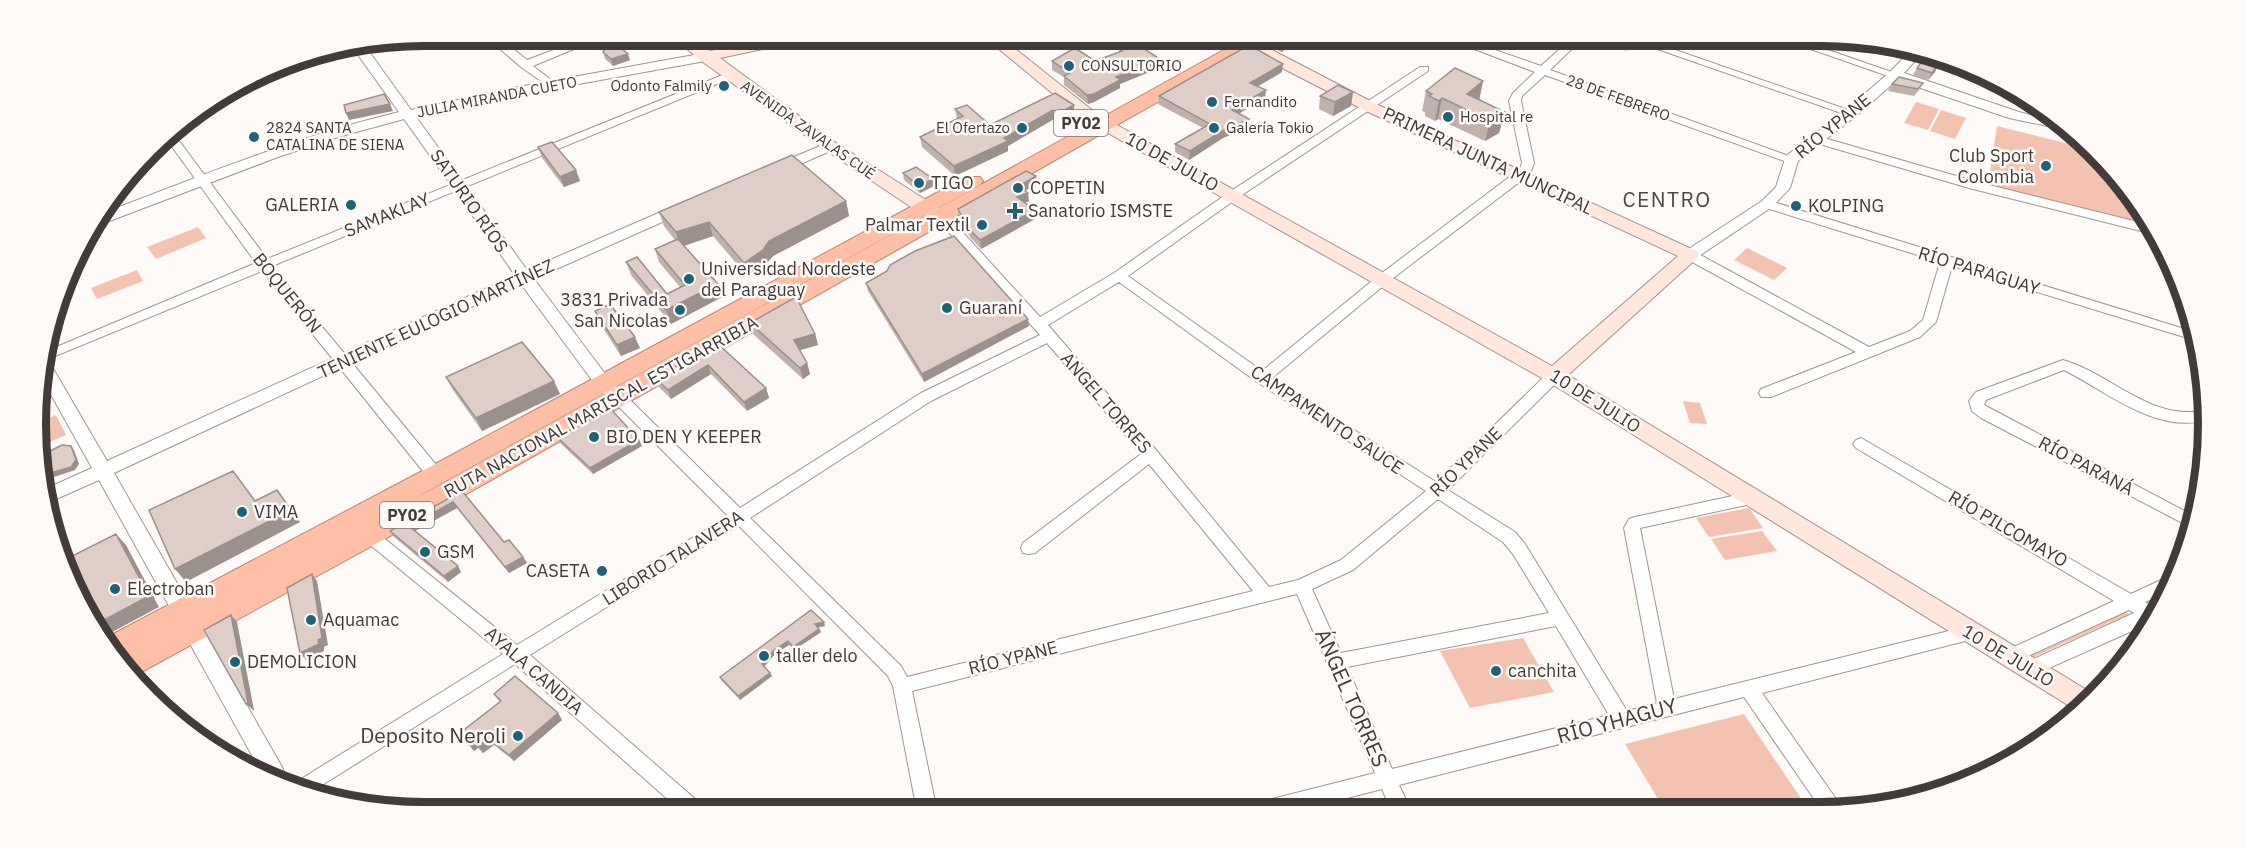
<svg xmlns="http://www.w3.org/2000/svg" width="2245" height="848" font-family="'IBM Plex Sans',sans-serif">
	<rect width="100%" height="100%" fill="#fdfaf8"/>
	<path fill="#f3c2b0" d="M1594,36H1611L1634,44L1626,51L1591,39Z
		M1916,102L1939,109L1928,130L1904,123Z
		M1941,110L1966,118L1955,139L1930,131Z
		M1997,126L2085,148L2153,225L1988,185Z
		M198,227L206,238L156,259L147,247Z
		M1747,248L1787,268L1774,280L1734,260Z
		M137,270L143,281L97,299L91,288Z
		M1683,401L1700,403L1707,424L1690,423Z
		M56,415L66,435L42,445L41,422Z
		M1749,508L1763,528L1709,537L1696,518Z
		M1762,531L1777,551L1725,560L1711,539Z
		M2126,612L2129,614L2034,657L2031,655Z
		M1523,638L1554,692L1470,708L1440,651Z
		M1744,714L1808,809H1664L1625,744Z"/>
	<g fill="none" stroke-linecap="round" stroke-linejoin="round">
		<defs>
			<path id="minor" d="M485,36H497L527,60L591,36H605L533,66L555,83V87L551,88L521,67Z
				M1440,36H1455L1541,66L1574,36H1585L1550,70L1797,159L1795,162H1787L1545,75L1522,96L1521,101L1534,163L1530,174L1388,282L1272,378L1436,482L1549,372H1559L1561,376L1559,380L1448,490L1515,532L1525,544L1627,711L1657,703L1624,528L1629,519L1635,517L1751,492L1757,494L1759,498L1757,502L1751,504L1640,528L1674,699L1969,626L1975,628L1978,633L1975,638L1969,640L1762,693L1843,809H1821L1744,697L1399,785L1411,810H1391L1382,789L1300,810H1254L1257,804L1264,801L1375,773L1297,594L912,691L937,811H917L893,686L888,676L738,525L530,655L702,805L705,811H681L515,664L311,792L293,784L503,654L363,539L361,535L363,531L369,529L375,531L517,645L728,516L613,401L611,397L613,393H623L740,508L921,393L1040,335L938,220L936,217L938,214H946L1040,317L1114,273L1228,193L1420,67H1428V71L1236,199L1128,276L1262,371L1378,276L1520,169L1522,163L1509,101L1513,93L1535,72ZM1119,282L1257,382L1426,491L1341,560L1298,580L1269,587L1156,450L1048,325ZM1047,343L1141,454L1023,543L1021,548L1023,553L1029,554L1035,553L1149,464L1253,591L907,677L901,666L750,518L931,401ZM1438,499L1503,542L1513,554L1549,613L1341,653L1312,589L1353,570ZM1556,626L1609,715L1392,769L1347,667Z
				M1620,36H1635L1857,113L1851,116L1847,115Z
				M1773,36H1788L1900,75L1895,78L1891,77Z
				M324,53L289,67H281L299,57Z
				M730,72L734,73V77L272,266L442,472L444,476L442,480H430L262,271L43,361L47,351L256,263L165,137L171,130L267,259Z
				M1817,136L1977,182L2150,225L2151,228L2145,232L1969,188L1813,142L1811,140Z
				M1767,200L2191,331L2194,340L1952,266L1936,322L1920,337L1771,397H1761L1759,393L1761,389L1856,352L1685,258L1683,255L1685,252H1695L1869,347L1910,331L1923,320L1940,262L1763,207L1761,204Z
				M2063,360C2111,374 2149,420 2203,411V421C2153,432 2106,391 2064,370L1986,400L1984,405L2196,517L2194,529L1981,418L1972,411L1969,401L1976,392Z
				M1861,438L2131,594L2163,579L2172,578L2164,594L2145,602L2150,605L2160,604L2152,622L2029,677L2023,674L2020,669L2023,664L2134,613L2129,610L2015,662L2009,665L2003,662L2000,657L2003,652L2114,601L1856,448L1853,444L1856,440Z"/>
			<path id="tertiary" d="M365,46L411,110L518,87L705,53L711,57L705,61L518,95L416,117L527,270L677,205H687L689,208L687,211L534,279L609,379L624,394L621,398C610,402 605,395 597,387L521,284L114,473L282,767L285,774L283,779L258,766L99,480L45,504L43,490L92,468L39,373L44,359L48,360L107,461L515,275L404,119L338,137L278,157L99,225L91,226L101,214C200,176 296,137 399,112L353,48Z
				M1913,48L1924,51L1904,73L2019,112L2063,123L2071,131L2009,118L1897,80L1856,116L1798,161L1790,188L1772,207L1696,258H1684L1682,255L1684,252L1762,201L1776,187L1786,156L1846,110L1890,72Z
				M830,142L835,143L837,146L835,149L782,172H772L770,169L772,166Z"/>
			<path id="secondary" d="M672,36H689L710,51L784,36H812L805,40L720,58L836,143L951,216L948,220H936L917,211L824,149L700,60Z
				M983,36H999L1097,114L1552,366L1678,256L1364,110L1241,47L1229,36H1245L1376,104L1696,251L1699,255L1696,259L1568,375L2095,695L2079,712L1547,381L1085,120Z"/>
			<path id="trunk" d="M1249,36H1269L1267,40L456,500L136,675L102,640L426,469L966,177H980L983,181L980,185L406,503L438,486Z"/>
		</defs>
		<use href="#minor" stroke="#a4948e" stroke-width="2"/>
		<use href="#tertiary" stroke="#a4948e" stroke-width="2"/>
		<use href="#secondary" stroke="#a4948e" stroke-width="2"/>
		<use href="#trunk" stroke="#bd8672" stroke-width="2"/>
		<use href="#minor" fill="#fff" fill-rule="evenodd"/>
		<use href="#tertiary" fill="#fff" fill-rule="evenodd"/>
		<use href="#secondary" fill="#ffe7de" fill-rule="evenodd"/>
		<use href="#trunk" fill="#ffbfa7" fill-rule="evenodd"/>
	</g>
	<path fill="#c0b1ac" d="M1266,37L1288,42V48L1281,52L1265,44Z
		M1119,49L1160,59L1159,68L1120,84V88L1094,102L1088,104L1064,85V77L1052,70V61H1095L1119,52Z
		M603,52L630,60L613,66L605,59Z
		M1917,68L1935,72L1928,80L1913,75Z
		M1282,72L1258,86L1265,98L1239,114L1249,127L1223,138L1189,160L1175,152V144L1203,128L1158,104L1159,96Z
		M1483,81L1479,100L1505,112L1499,133L1485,141L1438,119L1435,121L1425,116V112L1422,111L1426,91Z
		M1923,83L1919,90L1914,96L1888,91L1892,84Z
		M1353,92L1351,106L1333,116L1319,109L1320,96Z
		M1074,105V114L1059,122L1054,119L1008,146V151L955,176L922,147L920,137L957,119L955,109L990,125Z
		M538,147L580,181L564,187L542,158Z
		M903,173L933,179L934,186L920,193L904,180Z
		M1036,184L1025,191L1029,201L1024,203L1035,219L981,249L970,237L959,217L958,209Z
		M846,201L849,216L773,256L766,264L748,277L713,236L684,246L722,297L671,324L631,275L626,262L667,294L680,287L659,262L655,249L675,240L664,226L659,212Z
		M887,271L1028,319L1029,326L924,382L868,291L866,283Z
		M595,311L640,348L621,356L599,322Z
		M750,323L815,334L818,345L800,350L807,363L810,374L803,379L753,334Z
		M717,343L766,388L769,398L747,411L711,374L671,399L659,387L655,378Z
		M446,377L560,394L482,431L453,390Z
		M557,437L639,440L642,446L593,474L560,443Z
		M462,491L504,542L523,557L527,563L509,573L457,508L415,531L461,572L448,582L394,537L390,531Z
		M811,610L825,626L818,627L821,632L794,650L789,645L775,654L764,666L770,673L772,676L740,700L721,680L720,677Z
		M494,694L558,713L562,720L514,761L494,745L483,753L478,748L474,751L460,733L500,702Z"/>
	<path fill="#9c908c" d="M1288,42V48L1281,52L1282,45Z
		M628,54L630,60L613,66L611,59Z
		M1160,59L1159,68L1120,84V88L1094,102L1088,104L1087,95L1116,77Z
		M1283,64L1282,72L1250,91V83Z
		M1938,65L1935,72L1928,80L1932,73Z
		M1483,81L1479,101L1467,94Z
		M1266,90L1265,98L1231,118L1232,110Z
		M1353,92L1351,106L1333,116L1335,102Z
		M1442,98L1438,119L1435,121L1439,101Z
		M390,104L393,111L349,120L346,113Z
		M1074,105V114L1059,122V113Z
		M1053,110L1054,119L1008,146V151L955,176L954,166Z
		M1505,112L1499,133L1485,141L1490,121Z
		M1249,119V127L1223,138L1189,160L1190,151L1224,130Z
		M576,170L580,181L564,187L560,177Z
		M1036,176V184L1020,194L1019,186Z
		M933,179L934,186L920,193L919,186Z
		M1028,193L1029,201L1018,206L1017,197Z
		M846,201L849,216L773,256L766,264L748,277L744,263L769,241Z
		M1035,210V219L981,249L980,240Z
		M709,222L713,236L680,247L676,232Z
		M718,284L722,297L671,324L666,310Z
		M1028,319L1029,326L924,382L922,374Z
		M815,334L818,345L797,351L794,340Z
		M635,337L640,348L621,356L617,345Z
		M807,363L810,374L803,379L800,368Z
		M708,365L711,374L671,399L668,390Z
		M554,381L560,394L482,431L476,418Z
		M766,388L769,398L747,411L744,402Z
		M639,440L642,446L593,474L590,468Z
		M71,446L74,450L79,464L75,470L51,478L47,474Z
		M277,490L300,522L186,582L175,569Z
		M453,502L457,508L413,532L409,526Z
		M116,534L126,545L159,607L101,638L95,625Z
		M523,557L527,563L509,573L505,567Z
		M458,566L461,572L448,582L444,576Z
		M312,574L317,581L328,645L324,647V651L306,660L300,653L318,640Z
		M231,615L237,622L254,710H253L246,704Z
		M824,622L825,626L816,628L815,624Z
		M819,629L821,632L794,650L793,647Z
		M788,641L789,645L775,654L763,668L762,664L773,651Z
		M770,673L772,676L740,700L738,696Z
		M171,709L174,713L179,722L175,718Z
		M558,713L562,720L514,761L509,755Z
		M489,739L494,745L483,753L478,746Z
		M473,741L478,748L474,751L469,745Z"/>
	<path fill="#dfcec8" stroke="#9c908c" stroke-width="1.5" d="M1267,36H1276L1288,42L1282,45L1266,37Z
		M1135,43L1160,59L1116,77L1120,80L1094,94L1087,95L1064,76L1070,73L1052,61L1075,48L1095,61L1122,51L1119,49Z
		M617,45L628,54L611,59L603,52L606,47Z
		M1249,45L1283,64L1250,83L1266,90L1232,110L1249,119L1224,130L1190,151L1175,144L1210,124L1159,96Z
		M1923,60L1938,65L1932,73L1917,68Z
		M1455,68L1483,81L1467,94L1505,112L1490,121L1442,98L1439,101L1429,96L1432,94L1426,91Z
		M1899,77L1923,83L1918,89L1892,84Z
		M1338,85L1353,92L1335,102L1320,96Z
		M1055,93L1074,105L1059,113L1053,110L1004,138L1008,141L954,166L920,137L963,116L955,109L967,105L990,125Z
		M384,94L390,104L346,113L344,105Z
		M552,142L576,170L560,177L538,147Z
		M792,155L846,201L769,241L763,250L744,263L709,222L676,232L659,212Z
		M916,167L933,179L919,186L903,173Z
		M1026,171L1036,176L1019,186L1028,193L1017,197L1035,210L980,240L969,229L958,209Z
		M954,236L1028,319L922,374L866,283L887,271L890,265L915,251Z
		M678,239L718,284L666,310L626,262L637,257L667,294L685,285L655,249Z
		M796,297L815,334L794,340L807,363L800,368L750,323Z
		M610,304L635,337L617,345L595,311Z
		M522,342L554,381L476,418L446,377Z
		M717,343L766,388L744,402L708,365L668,390L655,378Z
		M610,408L639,440L590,468L557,437Z
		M62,445L71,446L76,460L71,467L47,474L42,463V458L49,455L48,452Z
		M233,471L255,501L277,490L291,510L175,569L149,510Z
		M462,491L504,542L509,540L523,557L505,567L453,502L409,526L458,566L444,576L390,531Z
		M116,534L149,596L95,625L68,558Z
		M312,574L322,638L318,640L319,644L300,653L287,588Z
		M811,610L824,622L815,624L819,629L793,647L788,641L773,651L762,664L770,673L738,696L720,677Z
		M231,615L248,703L246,704L204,630Z
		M515,676L558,713L509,755L489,739L478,746L473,741L469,745L460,733L501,701L494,694Z
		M171,709L175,718L168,711Z"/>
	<g fill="#1f6275" stroke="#fdfaf8" stroke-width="2">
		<circle cx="1069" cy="66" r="6"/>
		<circle cx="724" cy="86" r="6"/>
		<circle cx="1212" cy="102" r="6"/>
		<circle cx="1448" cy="117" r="6"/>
		<circle cx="1022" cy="128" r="6"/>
		<circle cx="1214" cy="128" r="6"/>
		<circle cx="254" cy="137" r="6"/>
		<circle cx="2046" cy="166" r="6"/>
		<circle cx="919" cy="183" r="6"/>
		<circle cx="1018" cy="188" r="6"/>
		<circle cx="351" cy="205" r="6"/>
		<circle cx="1796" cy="206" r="6"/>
		<path d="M1012 202h6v6h6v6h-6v6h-6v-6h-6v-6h6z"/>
		<circle cx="982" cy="225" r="6"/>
		<circle cx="689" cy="279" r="6"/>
		<circle cx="947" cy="308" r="6"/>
		<circle cx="680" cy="310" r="6"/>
		<circle cx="594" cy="437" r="6"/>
		<circle cx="242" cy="512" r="6"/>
		<circle cx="425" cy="552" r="6"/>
		<circle cx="602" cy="571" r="6"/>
		<circle cx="115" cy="589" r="6"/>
		<circle cx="311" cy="620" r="6"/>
		<circle cx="764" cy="656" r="6"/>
		<circle cx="235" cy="662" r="6"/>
		<circle cx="1496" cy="671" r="6"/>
		<circle cx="518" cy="736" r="6"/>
	</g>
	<g text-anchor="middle" stroke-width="5" stroke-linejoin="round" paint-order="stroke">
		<g font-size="15" fill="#423b39" stroke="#fdfaf8" text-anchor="start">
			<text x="1081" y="71">CONSULTORIO</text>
			<text x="712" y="91" text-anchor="end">Odonto Falmily</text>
			<text x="1224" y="107">Fernandito</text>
			<text x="1460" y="122">Hospital re</text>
			<text x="266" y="133">2824 SANTA<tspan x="266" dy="17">CATALINA DE SIENA</tspan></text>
			<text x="1010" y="133" text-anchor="end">El Ofertazo</text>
			<text x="1226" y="133">Galería Tokio</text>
		</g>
		<g font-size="15" fill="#423b39" stroke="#fdfaf8">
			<text transform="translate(497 97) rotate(-11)" y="5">JULIA MIRANDA CUETO</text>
			<text transform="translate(1618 98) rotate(20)" y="5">28 DE FEBRERO</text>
			<text transform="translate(808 130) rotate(35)" y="5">AVENIDA ZAVALAS CUÉ</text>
		</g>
		<g fill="#fdfaf8" stroke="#7a7472" stroke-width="1.5">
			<rect x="1054" y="110" width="54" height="26" rx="4.5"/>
			<rect x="380" y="502" width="54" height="26" rx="4.5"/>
		</g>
		<g font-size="16" font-weight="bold" fill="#423b39">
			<text x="1081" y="129">PY02</text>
			<text x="407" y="521">PY02</text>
		</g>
		<g font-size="18" fill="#423b39" stroke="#fdfaf8">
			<text transform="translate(1833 126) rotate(-39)" y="6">RÍO YPANE</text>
			<text transform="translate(1488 161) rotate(25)" y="6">PRIMERA JUNTA MUNCIPAL</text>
			<text transform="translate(1172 162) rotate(29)" y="6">10 DE JULIO</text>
			<text transform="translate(469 201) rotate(55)" y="6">SATURIO RÍOS</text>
			<text transform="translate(387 215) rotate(-22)" y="6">SAMAKLAY</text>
			<text transform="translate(1979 271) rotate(17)" y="6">RÍO PARAGUAY</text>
			<text transform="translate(287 293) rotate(51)" y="6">BOQUERÓN</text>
			<text transform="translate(436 319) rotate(-25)" y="6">TENIENTE EULOGIO MARTÍNEZ</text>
			<text transform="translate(1595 401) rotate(32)" y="6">10 DE JULIO</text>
			<text transform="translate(1106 403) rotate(49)" y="6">ANGEL TORRES</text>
			<text transform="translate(601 407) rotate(-29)" y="6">RUTA NACIONAL MARISCAL ESTIGARRIBIA</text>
			<text transform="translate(1327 420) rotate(34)" y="6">CAMPAMENTO SAUCE</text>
			<text transform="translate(1466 462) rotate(-44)" y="6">RÍO YPANE</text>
			<text transform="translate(2086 466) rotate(28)" y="6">RÍO PARANÁ</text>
			<text transform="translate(2008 529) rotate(30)" y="6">RÍO PILCOMAYO</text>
			<text transform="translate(673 558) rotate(-32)" y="6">LIBORIO TALAVERA</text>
			<text transform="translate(2008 656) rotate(31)" y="6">10 DE JULIO</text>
			<text transform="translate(1013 658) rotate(-14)" y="6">RÍO YPANE</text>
			<text transform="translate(534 671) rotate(41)" y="6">AYALA CANDIA</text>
		</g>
		<g font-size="18" fill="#423b39" stroke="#fdfaf8" text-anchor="start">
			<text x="2034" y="162" text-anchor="end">Club Sport<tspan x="2034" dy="21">Colombia</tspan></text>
			<text x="931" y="189">TIGO</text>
			<text x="1030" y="194">COPETIN</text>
			<text x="339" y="211" text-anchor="end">GALERIA</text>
			<text x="1808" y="212">KOLPING</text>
			<text x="1028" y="217">Sanatorio ISMSTE</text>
			<text x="970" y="231" text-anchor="end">Palmar Textil</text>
			<text x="701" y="275">Universidad Nordeste<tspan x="701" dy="21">del Paraguay</tspan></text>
			<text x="668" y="306" text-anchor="end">3831 Privada<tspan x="668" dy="21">San Nicolas</tspan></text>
			<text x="959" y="314">Guaraní</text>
			<text x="606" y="443">BIO DEN Y KEEPER</text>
			<text x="254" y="518">VIMA</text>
			<text x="437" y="558">GSM</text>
			<text x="590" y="577" text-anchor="end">CASETA</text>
			<text x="127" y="595">Electroban</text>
			<text x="323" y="626">Aquamac</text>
			<text x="776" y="662">taller delo</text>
			<text x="247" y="668">DEMOLICION</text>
			<text x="1508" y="677">canchita</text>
		</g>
		<g font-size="21" letter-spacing="1.5" fill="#534540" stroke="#fdfaf8">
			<text x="1667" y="207">CENTRO</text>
		</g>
		<g font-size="21" fill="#423b39" stroke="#fdfaf8">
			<text transform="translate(1351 698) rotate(66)" y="7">ÁNGEL TORRES</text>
			<text transform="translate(1617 721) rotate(-15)" y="7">RÍO YHAGUY</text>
		</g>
		<g font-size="21" fill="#423b39" stroke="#fdfaf8" text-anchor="end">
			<text x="506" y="743">Deposito Neroli</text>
		</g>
	</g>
	<path d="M0 0H2245V848H0ZM424 46H1820A378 378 0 0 1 2198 424V424A378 378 0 0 1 1820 802H424A378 378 0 0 1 46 424V424A378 378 0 0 1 424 46Z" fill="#fdfaf8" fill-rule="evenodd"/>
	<path fill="none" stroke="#423b39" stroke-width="8" d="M424 46H1820A378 378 0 0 1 2198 424V424A378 378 0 0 1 1820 802H424A378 378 0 0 1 46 424V424A378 378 0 0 1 424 46Z"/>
</svg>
